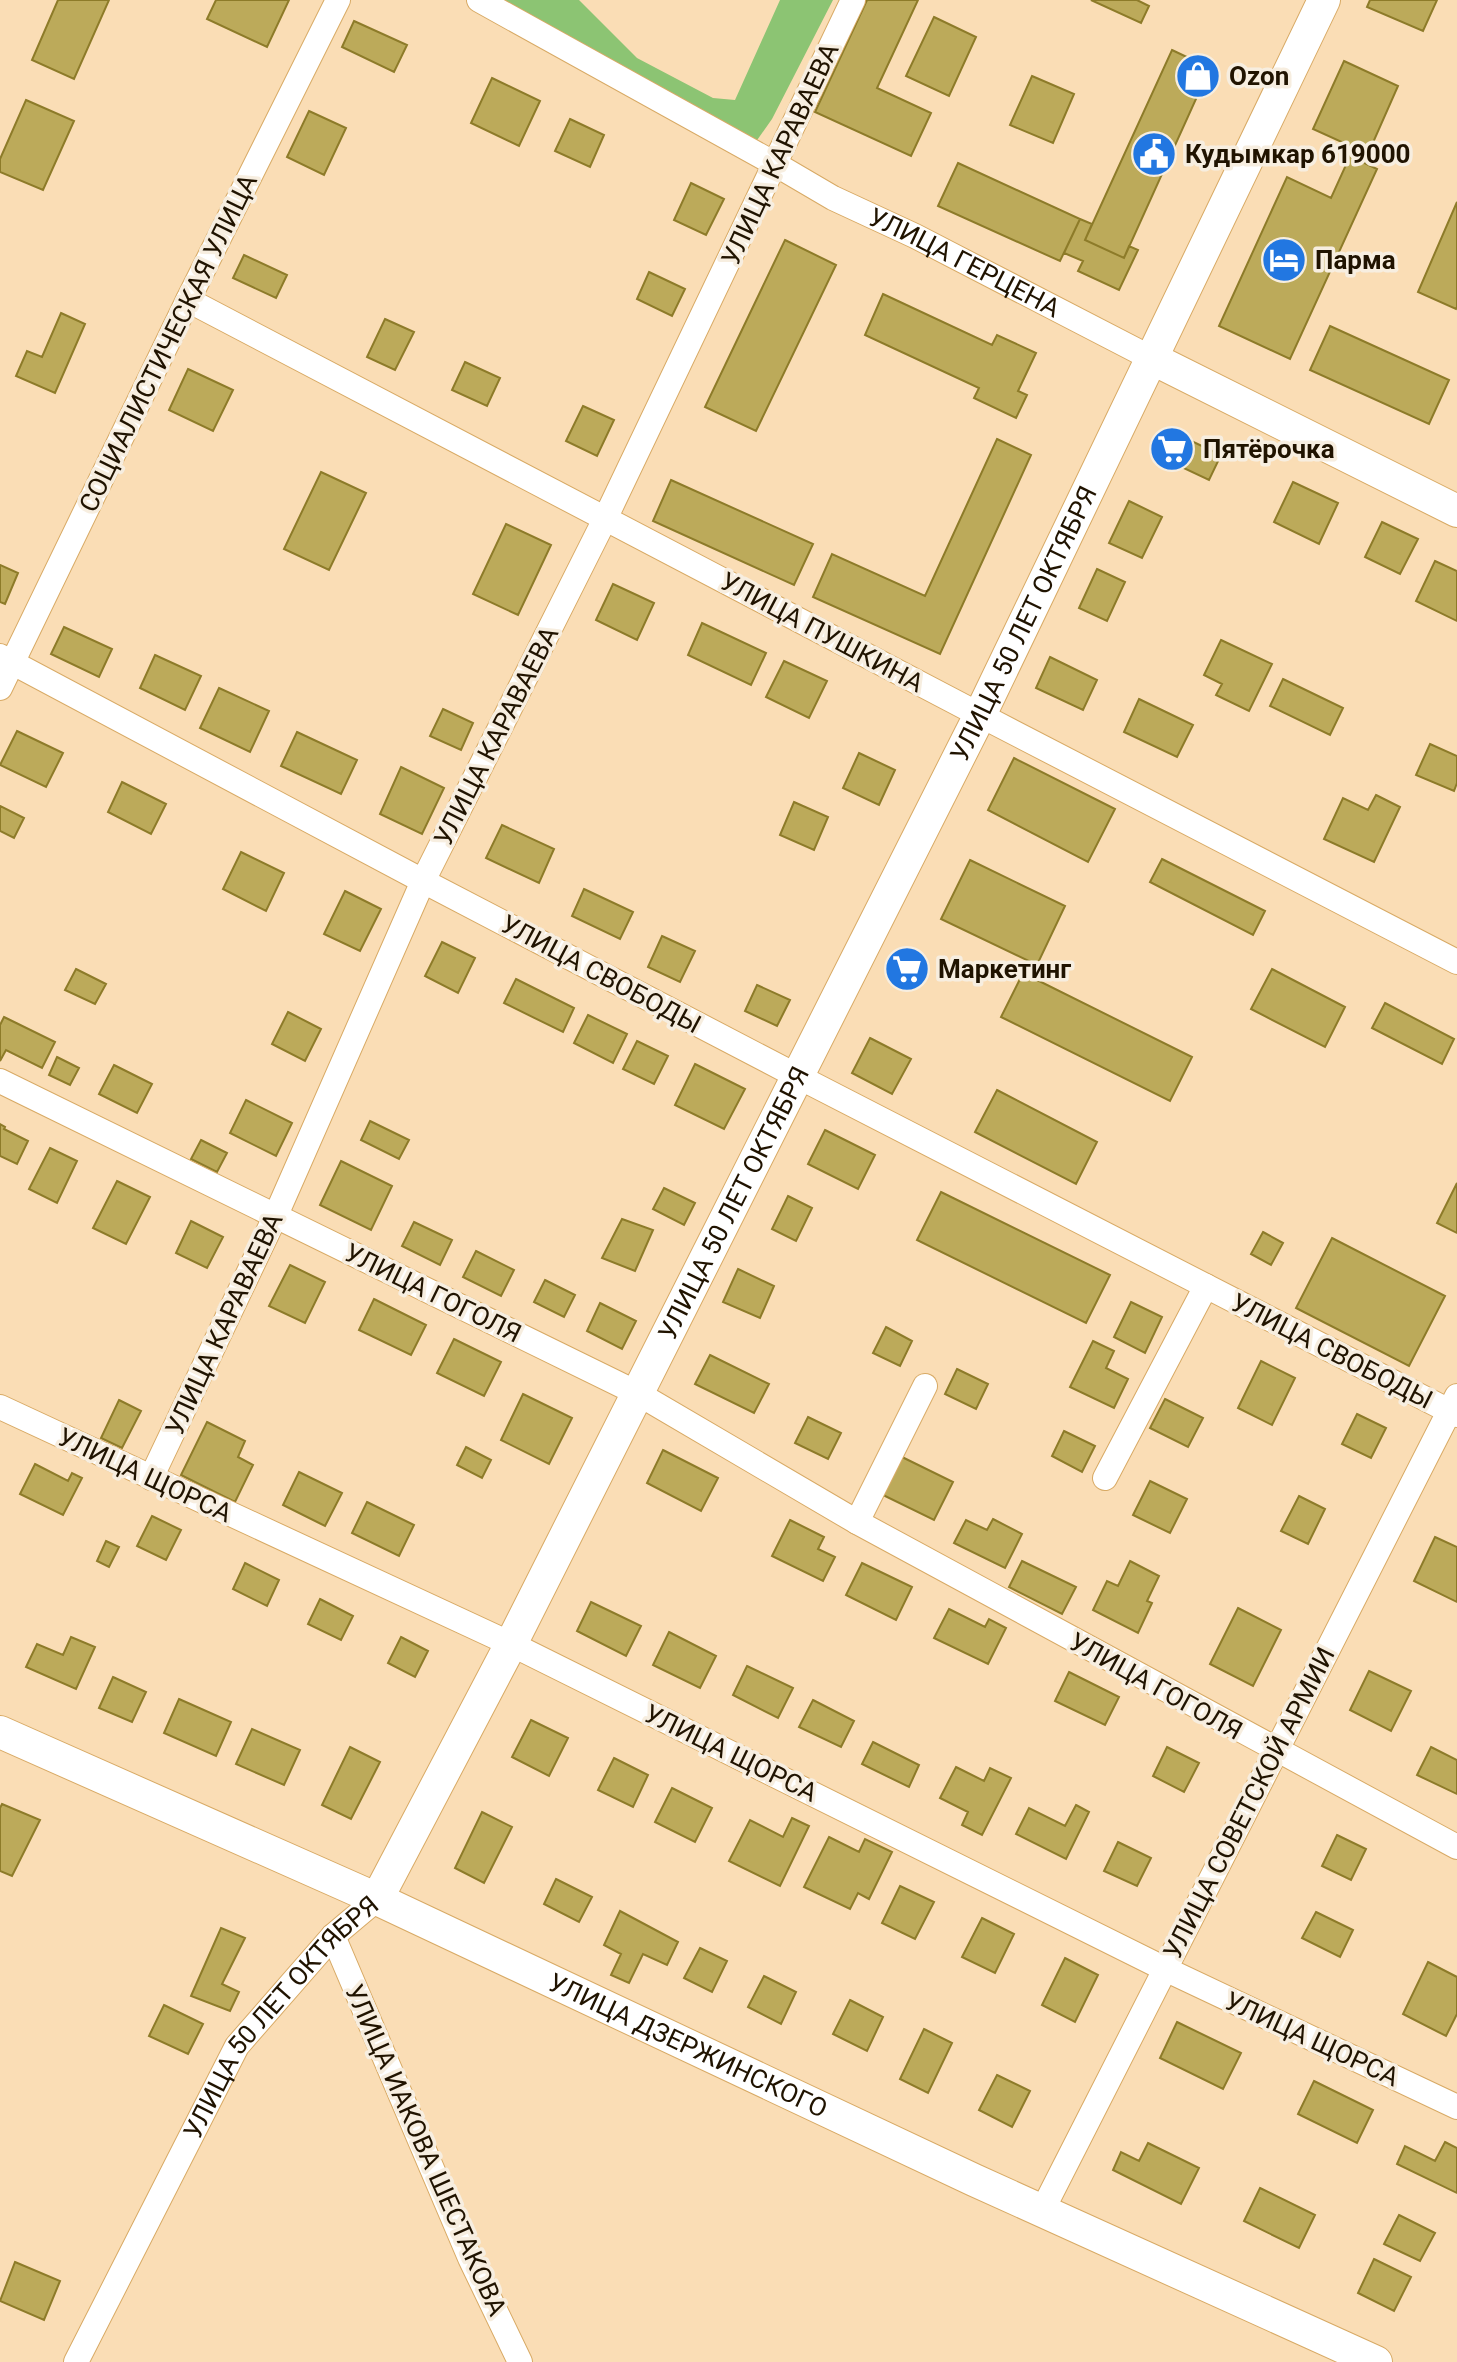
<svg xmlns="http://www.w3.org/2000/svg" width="1457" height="2362" font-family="Roboto,sans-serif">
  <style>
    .green { fill: #8cc473 }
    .building { fill: #bcaa5a; stroke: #8d7b29; stroke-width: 2 }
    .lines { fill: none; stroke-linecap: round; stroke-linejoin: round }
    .minor-casing { stroke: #d8aa65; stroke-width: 26 }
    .tertiary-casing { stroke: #d8aa65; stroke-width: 34 }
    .minor { stroke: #fff; stroke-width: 24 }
    .tertiary { stroke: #fff; stroke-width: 32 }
    .labels { text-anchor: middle; stroke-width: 7; stroke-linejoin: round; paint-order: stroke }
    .poi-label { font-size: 26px; font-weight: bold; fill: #201300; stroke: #f7eee0; text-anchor: start }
    .street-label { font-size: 26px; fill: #201300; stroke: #f7eee0 }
  </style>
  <rect width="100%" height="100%" fill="#faddb5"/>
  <!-- green -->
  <path class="green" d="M487 0H579L637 58 713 98 735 100 780 0H833L772 119 753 146Z"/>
  <!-- building -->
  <path class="building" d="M58 0H109L74 79 32 60Z
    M216 0H289L267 47 207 19Z
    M867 0H918L877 88 931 113 911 156 815 112Z
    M1091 0H1137L1149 6 1141 23Z
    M1370 0H1437L1423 31 1367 7Z
    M934 17 976 37 949 96 906 76Z
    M354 21 407 45 394 72 342 47Z
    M1172 50 1210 68 1124 258 1085 240Z
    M1344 61 1398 86 1368 154 1313 129Z
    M1032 76 1074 94 1053 143 1010 125Z
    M492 78 540 101 519 146 471 123Z
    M26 100 74 121 43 190 0 172V159Z
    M309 111 346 128 324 175 287 157Z
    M570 119 604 135 590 167 555 151Z
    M1350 156 1377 169 1290 359 1219 326 1287 177 1331 198Z
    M958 163 1080 219 1060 261 938 206Z
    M691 183 724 199 706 235 674 220Z
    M1457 202V307L1456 309 1418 292Z
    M1080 219 1092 224 1085 240 1124 258 1129 246 1138 250 1119 290 1078 271 1083 261 1064 253Z
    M785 240 836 265 756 431 705 407Z
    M244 255 287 275 276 298 233 278Z
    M649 272 685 289 672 316 637 299Z
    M883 294 992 345 997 335 1036 353 1018 391 1027 395 1016 418 974 398 979 388 865 335Z
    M61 313 85 324 55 393 16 376 27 351 42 357Z
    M385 319 414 332 395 370 367 357Z
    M1330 326 1449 380 1429 424 1310 370Z
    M465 362 500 378 487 406 452 390Z
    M188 369 233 390 213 431 169 410Z
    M583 406 614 420 597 456 566 441Z
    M1166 429 1221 455 1209 480 1154 454Z
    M997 439 1031 455 940 654 813 597 832 554 925 596Z
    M321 472 366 493 329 570 284 549Z
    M671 480 813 544 794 585 653 521Z
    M1293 482 1338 503 1319 544 1274 522Z
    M1129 501 1162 517 1142 558 1109 543Z
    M1382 522 1418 539 1400 574 1365 557Z
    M506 524 551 545 518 615 473 594Z
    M1435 561 1457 571V621L1416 601Z
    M0 565 18 573 5 604 0 602Z
    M1097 569 1125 582 1107 621 1079 608Z
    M613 584 654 603 637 640 596 620Z
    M702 623 766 653 751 685 688 655Z
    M64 627 112 649 99 677 51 654Z
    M1221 640 1272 664 1249 711 1216 695 1222 684 1204 675Z
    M155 655 201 676 185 710 140 688Z
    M1050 657 1097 680 1083 710 1036 688Z
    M784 661 827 681 809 718 766 697Z
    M1283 679 1343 708 1330 735 1270 706Z
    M219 688 269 711 250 752 200 728Z
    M1139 699 1193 725 1177 757 1124 732Z
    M443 709 473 723 461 750 430 736Z
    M17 731 63 753 46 787 0 765Z
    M297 732 357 760 341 794 281 766Z
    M1430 744 1457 756V783L1454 791 1416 775Z
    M859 753 895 770 879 805 843 788Z
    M1014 758 1115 809 1088 862 988 810Z
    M401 767 444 788 422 834 380 814Z
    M122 782 166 804 151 834 108 812Z
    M1376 795 1400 807 1374 862 1324 839 1343 798 1368 810Z
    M794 802 828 817 814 850 780 835Z
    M0 806 24 818 14 838 0 831Z
    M502 825 554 849 539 883 486 858Z
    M241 852 284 873 266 911 223 889Z
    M1162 859 1265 911 1253 935 1150 882Z
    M970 860 1065 906 1037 965 941 919Z
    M584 889 633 912 620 939 572 916Z
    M345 891 381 909 360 951 324 934Z
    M662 936 695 951 680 982 648 967Z
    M442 942 475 958 458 993 425 976Z
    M76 969 106 984 95 1004 65 990Z
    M1272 969 1345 1007 1325 1047 1251 1009Z
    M1023 973 1192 1057 1170 1101 1001 1017Z
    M516 979 574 1008 563 1032 504 1003Z
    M757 985 790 1000 777 1026 745 1011Z
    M1385 1003 1454 1039 1442 1064 1372 1028Z
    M288 1012 321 1029 305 1061 272 1044Z
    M588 1015 627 1034 613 1063 574 1043Z
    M4 1017 55 1042 42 1068 6 1050 0 1061V1025Z
    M870 1038 911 1059 892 1094 852 1073Z
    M637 1041 668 1056 654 1084 623 1069Z
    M57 1057 79 1068 70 1085 49 1075Z
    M695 1064 745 1089 724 1129 675 1105Z
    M114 1065 152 1084 137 1113 99 1094Z
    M997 1090 1097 1142 1076 1184 975 1132Z
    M246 1100 292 1123 276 1156 230 1133Z
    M370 1121 409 1140 399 1159 361 1140Z
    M0 1124 5 1127 4 1129 28 1141 17 1164 0 1156Z
    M825 1130 875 1155 858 1189 808 1164Z
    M201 1140 227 1153 217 1172 191 1159Z
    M50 1148 77 1161 57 1203 29 1189Z
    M341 1161 392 1186 371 1230 320 1205Z
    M117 1181 150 1197 126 1244 93 1228Z
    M1457 1183V1233L1437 1223Z
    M664 1188 695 1203 684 1225 653 1209Z
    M941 1192 1110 1275 1086 1323 917 1240Z
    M788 1196 812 1208 796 1241 772 1229Z
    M622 1219 653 1230 635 1271 602 1258Z
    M191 1221 223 1237 207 1268 176 1253Z
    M414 1222 452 1240 440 1265 402 1246Z
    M1263 1232 1283 1243 1271 1265 1251 1254Z
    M1332 1238 1445 1296 1409 1366 1296 1308Z
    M476 1251 514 1270 501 1296 463 1277Z
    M290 1265 325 1282 305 1323 269 1306Z
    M738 1269 774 1286 760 1318 723 1302Z
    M545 1280 575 1295 564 1317 534 1302Z
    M374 1299 426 1325 411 1355 359 1330Z
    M1131 1302 1162 1317 1145 1353 1114 1337Z
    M600 1303 636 1321 622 1349 587 1331Z
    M886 1327 912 1341 900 1366 873 1353Z
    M454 1339 501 1362 484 1396 437 1373Z
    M1093 1341 1114 1351 1106 1368 1128 1379 1114 1408 1070 1387Z
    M710 1355 769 1384 754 1413 695 1384Z
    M1261 1361 1295 1378 1272 1425 1238 1408Z
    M957 1369 988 1384 976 1409 945 1394Z
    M523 1394 572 1418 549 1464 501 1440Z
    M1165 1399 1203 1418 1188 1447 1150 1428Z
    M119 1400 141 1411 122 1448 101 1438Z
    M1357 1414 1386 1428 1371 1458 1342 1444Z
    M808 1417 841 1433 828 1459 795 1443Z
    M207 1422 245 1441 238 1457 253 1465 235 1502 181 1475Z
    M1064 1431 1095 1446 1082 1472 1052 1456Z
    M466 1447 491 1460 482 1478 457 1465Z
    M663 1450 718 1478 701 1511 647 1483Z
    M902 1457 953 1482 934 1520 883 1495Z
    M35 1464 68 1481 72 1473 82 1478 63 1515 20 1494Z
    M299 1472 342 1493 325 1526 283 1505Z
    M1150 1481 1187 1499 1170 1533 1133 1515Z
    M1299 1496 1325 1509 1308 1544 1281 1531Z
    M367 1502 414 1525 399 1556 352 1533Z
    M152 1516 181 1530 166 1560 137 1546Z
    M993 1519 1022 1534 1005 1568 954 1543 966 1520 987 1530Z
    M790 1520 824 1537 818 1549 835 1557 823 1581 772 1556Z
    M1435 1537 1457 1547V1602L1414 1581Z
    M106 1541 119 1547 109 1567 97 1561Z
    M1022 1561 1076 1587 1062 1614 1009 1587Z
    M1130 1561 1159 1576 1147 1601 1152 1603 1138 1633 1093 1610 1107 1581 1118 1586Z
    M245 1563 279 1580 267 1606 233 1589Z
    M862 1563 912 1587 896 1620 846 1595Z
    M320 1599 353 1616 341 1640 308 1624Z
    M591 1602 641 1626 626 1656 577 1631Z
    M1238 1608 1281 1630 1253 1686 1210 1664Z
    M949 1609 985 1627 989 1619 1006 1628 988 1664 934 1638Z
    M669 1632 716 1656 700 1688 653 1665Z
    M71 1637 95 1647 76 1689 26 1667 37 1644 63 1655Z
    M401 1637 428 1651 415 1677 388 1663Z
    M747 1666 793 1688 778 1718 733 1695Z
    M1369 1671 1411 1691 1391 1731 1350 1710Z
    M1069 1672 1119 1697 1105 1725 1055 1701Z
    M113 1677 146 1692 132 1722 99 1708Z
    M179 1699 231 1722 216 1756 164 1733Z
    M813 1700 854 1721 841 1747 799 1727Z
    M531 1720 568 1738 549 1776 512 1757Z
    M252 1729 300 1750 284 1785 236 1764Z
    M873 1742 919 1765 909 1787 862 1764Z
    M350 1747 380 1762 351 1819 322 1805Z
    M1167 1747 1199 1763 1184 1792 1153 1776Z
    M1431 1747 1457 1760V1794L1417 1775Z
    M614 1758 648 1775 633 1807 598 1790Z
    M956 1767 984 1781 990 1768 1011 1778 982 1835 962 1825 968 1812 940 1798Z
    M672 1788 712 1808 695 1842 655 1822Z
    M2 1804 40 1820 12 1876 0 1871V1808Z
    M1076 1805 1089 1812 1066 1859 1016 1834 1029 1808 1065 1826Z
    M482 1812 512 1827 484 1883 455 1868Z
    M792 1818 809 1826 780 1886 729 1861 750 1820 783 1837Z
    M1337 1835 1366 1849 1351 1880 1322 1866Z
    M829 1837 859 1852 865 1839 892 1852 869 1899 858 1893 850 1909 804 1887Z
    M1118 1842 1151 1858 1137 1886 1104 1871Z
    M556 1879 592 1897 579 1922 544 1904Z
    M900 1886 934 1902 915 1939 882 1923Z
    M620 1911 678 1942 667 1965 643 1954 629 1983 611 1975 621 1954 604 1945Z
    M1316 1912 1353 1930 1340 1957 1302 1938Z
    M982 1918 1014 1934 995 1973 962 1957Z
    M221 1928 245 1938 222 1984 239 1992 230 2011 191 1996Z
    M700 1948 727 1961 712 1992 684 1978Z
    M1065 1958 1098 1975 1075 2022 1042 2005Z
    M1428 1962 1457 1977V2014L1446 2036 1403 2014Z
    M764 1976 796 1992 781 2024 748 2007Z
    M850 2000 883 2017 867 2051 833 2034Z
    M164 2005 203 2024 188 2054 149 2036Z
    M1177 2022 1241 2053 1223 2089 1160 2058Z
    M924 2029 952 2043 928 2093 900 2079Z
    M997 2075 1030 2091 1012 2127 979 2110Z
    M1314 2081 1373 2110 1357 2143 1298 2114Z
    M1445 2142 1457 2148V2193L1397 2164 1405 2146 1435 2161Z
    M1148 2143 1199 2168 1181 2204 1113 2170 1121 2152 1139 2161Z
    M1260 2188 1315 2215 1299 2248 1244 2221Z
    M1399 2215 1435 2233 1420 2261 1384 2244Z
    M1374 2259 1411 2277 1394 2311 1358 2293Z
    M15 2262 60 2281 44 2320 0 2301Z"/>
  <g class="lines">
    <!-- minor casing -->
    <g class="minor-casing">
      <g id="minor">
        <path id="s1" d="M479 0 775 164 833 198 915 236 1151 358"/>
        <path d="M188 300 980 715 1457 962"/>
        <path d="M0 656 423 881 797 1076 1457 1415"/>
        <path d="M0 688 188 300 338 0"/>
        <path d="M0 1081 637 1393 857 1522 1457 1847"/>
        <path d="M0 1407 511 1644 1165 1969 1457 2107"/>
        <path d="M151 1478 276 1215 423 881 605 519 853 0"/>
        <path d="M1105 1478 1206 1286"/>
        <path d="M857 1522 925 1386"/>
        <path d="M333 1936 470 2258 520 2362"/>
        <path d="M1042 2211 1457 1396"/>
        <path id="s2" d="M76 2362 237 2046 333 1936 377 1899"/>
      </g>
    </g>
    <!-- tertiary casing -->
    <g class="tertiary-casing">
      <g id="tertiary">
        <path d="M1151 358 1457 511"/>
        <path id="s3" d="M0 1732 377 1899 974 2180 1376 2362"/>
        <path id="s4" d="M377 1899 511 1644 980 715 1324 0"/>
      </g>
    </g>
    <!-- minor -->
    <use href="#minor" class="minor"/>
    <!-- tertiary -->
    <use href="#tertiary" class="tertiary"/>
  </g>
  <!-- icons -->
  <defs>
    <g id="shop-disc" transform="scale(2.3)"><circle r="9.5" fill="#2277e1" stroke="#f7eee0"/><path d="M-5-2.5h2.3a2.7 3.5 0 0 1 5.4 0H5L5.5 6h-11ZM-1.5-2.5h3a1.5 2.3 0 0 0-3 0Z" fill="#fff"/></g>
    <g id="civic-disc" transform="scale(2.3)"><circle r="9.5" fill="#2277e1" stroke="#f7eee0"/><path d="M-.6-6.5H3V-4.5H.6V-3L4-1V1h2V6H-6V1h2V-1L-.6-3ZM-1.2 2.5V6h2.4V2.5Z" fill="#fff"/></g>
    <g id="hotel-disc" transform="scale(2.3)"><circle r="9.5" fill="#2277e1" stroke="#f7eee0"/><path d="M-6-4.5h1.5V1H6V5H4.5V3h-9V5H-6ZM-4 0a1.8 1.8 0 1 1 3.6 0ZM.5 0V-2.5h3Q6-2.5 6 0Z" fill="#fff"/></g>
    <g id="supermarket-disc" transform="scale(2.3)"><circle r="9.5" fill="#2277e1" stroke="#f7eee0"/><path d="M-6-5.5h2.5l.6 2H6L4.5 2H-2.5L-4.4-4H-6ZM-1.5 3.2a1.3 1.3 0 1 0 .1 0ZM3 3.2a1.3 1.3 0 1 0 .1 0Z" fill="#fff"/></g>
  </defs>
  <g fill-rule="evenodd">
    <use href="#shop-disc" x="1198" y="76"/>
    <use href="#civic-disc" x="1154" y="154"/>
    <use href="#hotel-disc" x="1284" y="260"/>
    <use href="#supermarket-disc" x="1172" y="449"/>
    <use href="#supermarket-disc" x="907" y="969"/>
  </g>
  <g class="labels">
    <!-- poi labels -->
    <g class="poi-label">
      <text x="1229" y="85">Ozon</text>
      <text x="1185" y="163">Кудымкар 619000</text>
      <text x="1315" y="269">Парма</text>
      <text x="1203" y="458">Пятёрочка</text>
      <text x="938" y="978">Маркетинг</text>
    </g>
    <!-- street labels -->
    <g class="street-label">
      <text transform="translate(780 154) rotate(-65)" y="9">УЛИЦА КАРАВАЕВА</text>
      <text dy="9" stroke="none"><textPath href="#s1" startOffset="552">УЛИЦА ГЕРЦЕНА</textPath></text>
      <text transform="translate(168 343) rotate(-64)" y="9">СОЦИАЛИСТИЧЕСКАЯ УЛИЦА</text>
      <text dy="9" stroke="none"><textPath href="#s4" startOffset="1430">УЛИЦА 50 ЛЕТ ОКТЯБРЯ</textPath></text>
      <text transform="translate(822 632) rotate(28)" y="9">УЛИЦА ПУШКИНА</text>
      <text transform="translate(496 736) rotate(-63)" y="9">УЛИЦА КАРАВАЕВА</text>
      <text transform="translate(601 974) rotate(28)" y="9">УЛИЦА СВОБОДЫ</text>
      <text dy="9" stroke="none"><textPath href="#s4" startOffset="782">УЛИЦА 50 ЛЕТ ОКТЯБРЯ</textPath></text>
      <text transform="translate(433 1293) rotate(26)" y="9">УЛИЦА ГОГОЛЯ</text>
      <text transform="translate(224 1324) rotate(-65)" y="9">УЛИЦА КАРАВАЕВА</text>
      <text transform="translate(1332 1351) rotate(27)" y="9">УЛИЦА СВОБОДЫ</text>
      <text transform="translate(145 1475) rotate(25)" y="9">УЛИЦА ЩОРСА</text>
      <text transform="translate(1156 1686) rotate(29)" y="9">УЛИЦА ГОГОЛЯ</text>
      <text transform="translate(731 1753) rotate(26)" y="9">УЛИЦА ЩОРСА</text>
      <text transform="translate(1249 1803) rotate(-63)" y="9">УЛИЦА СОВЕТСКОЙ АРМИИ</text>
      <text dy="9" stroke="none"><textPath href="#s2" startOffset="404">УЛИЦА 50 ЛЕТ ОКТЯБРЯ</textPath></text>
      <text transform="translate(1312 2039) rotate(25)" y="9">УЛИЦА ЩОРСА</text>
      <text dy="9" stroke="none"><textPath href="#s3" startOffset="756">УЛИЦА ДЗЕРЖИНСКОГО</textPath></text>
      <text transform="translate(426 2150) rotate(66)" y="9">УЛИЦА ИАКОВА ШЕСТАКОВА</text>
    </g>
  </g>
</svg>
